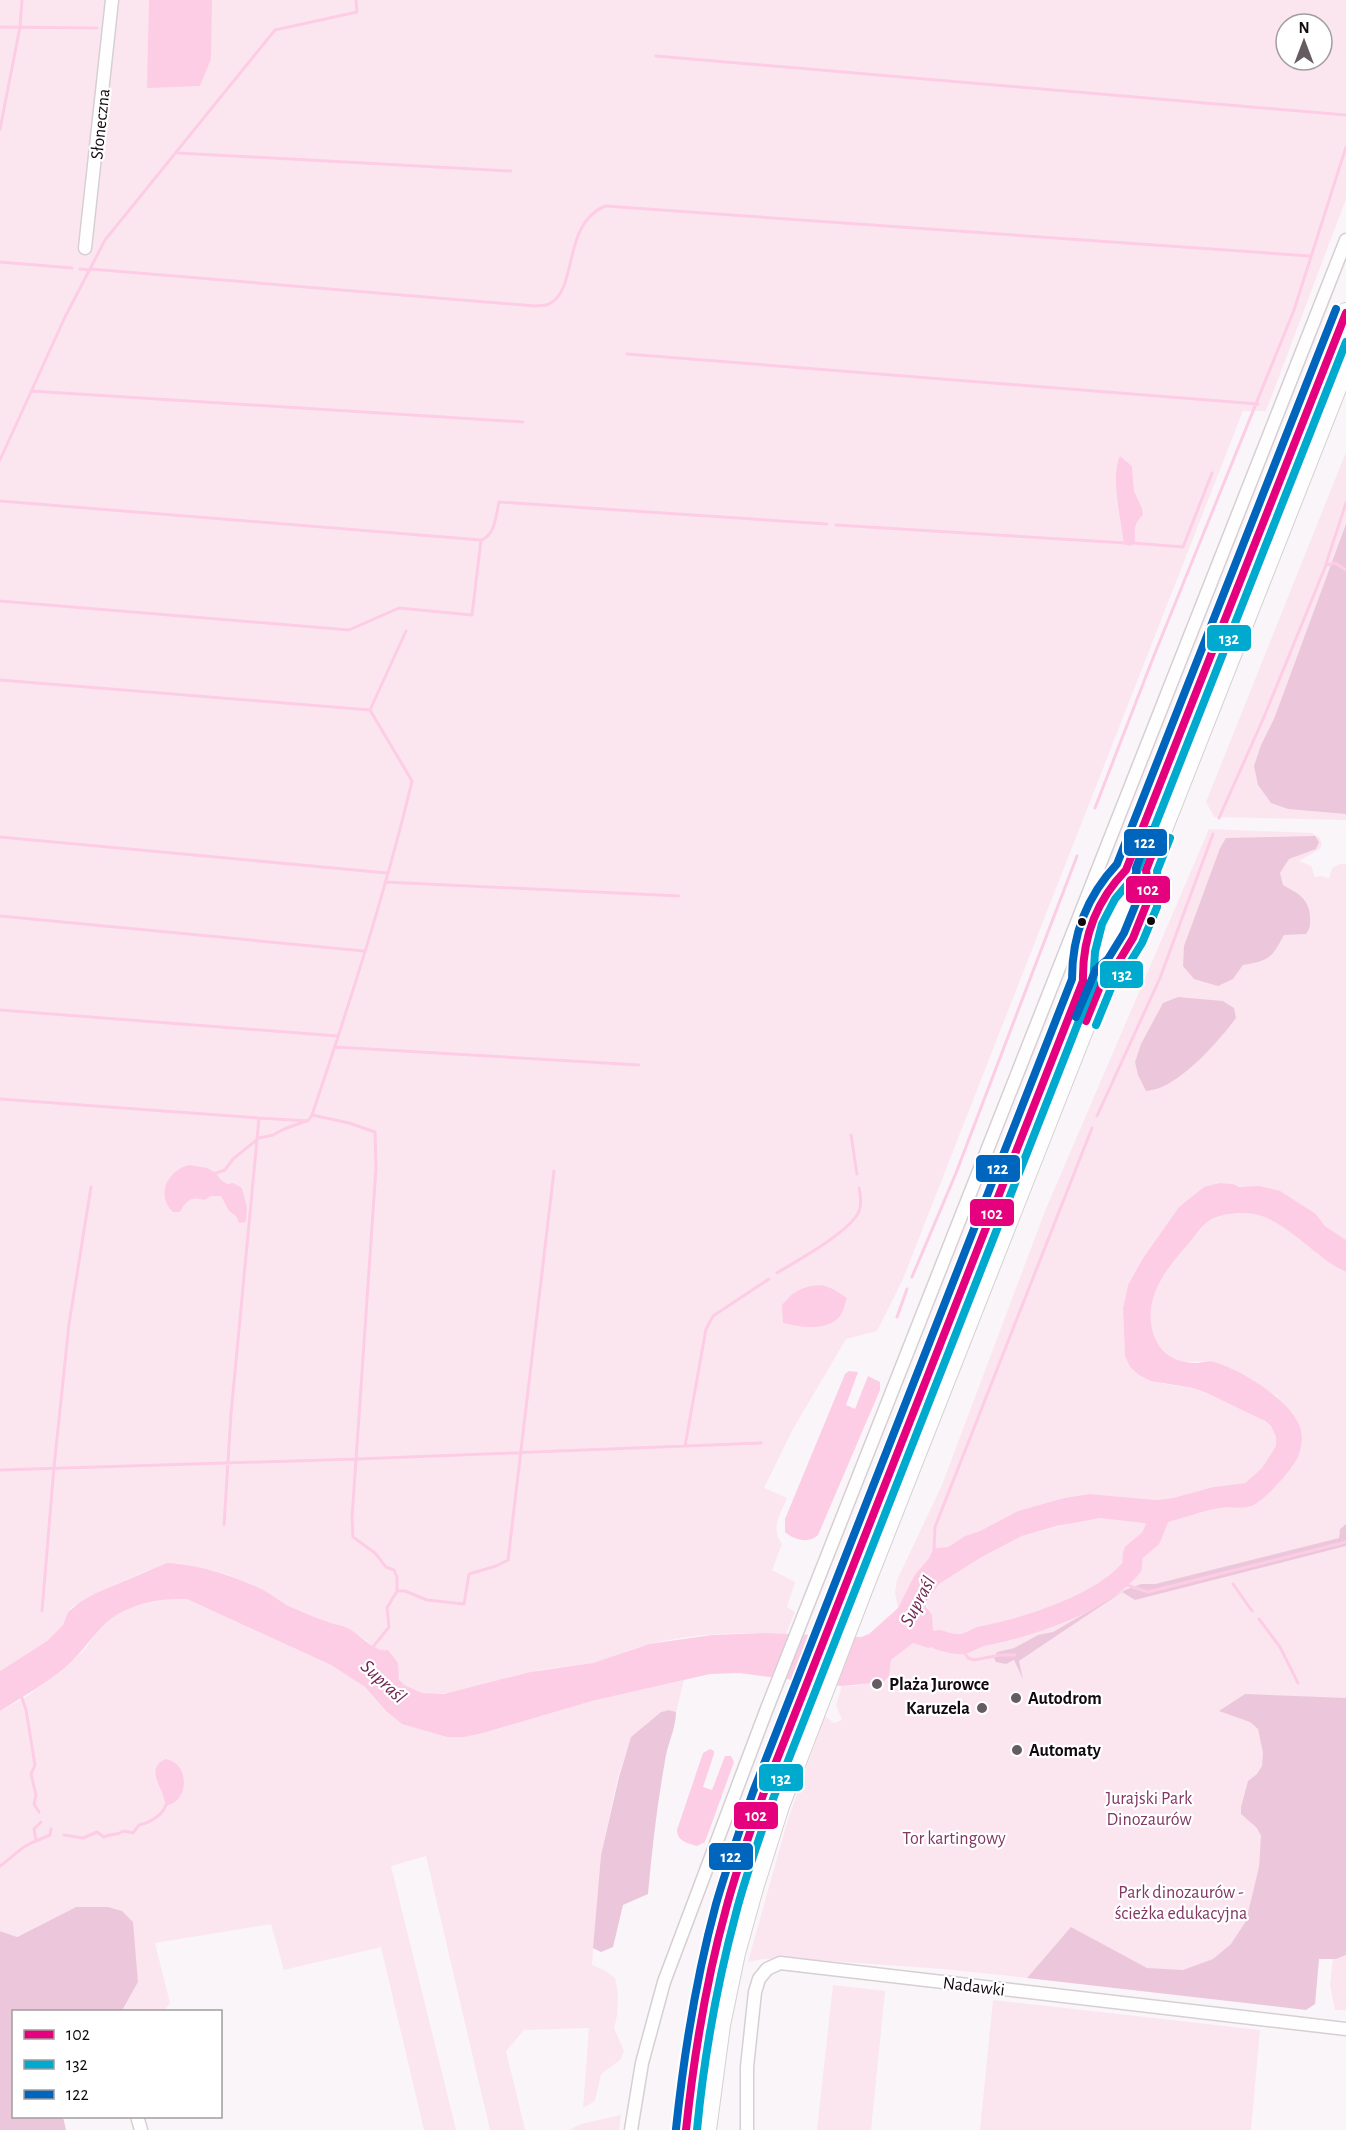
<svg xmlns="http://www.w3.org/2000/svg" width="1346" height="2130" font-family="'Alegreya Sans',sans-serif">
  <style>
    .green { fill: #fbe6f0; fill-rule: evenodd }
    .forest { fill: #ecc7db }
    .water { fill: #fdcde6 }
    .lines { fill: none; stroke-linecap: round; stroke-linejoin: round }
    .stream { stroke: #fdcde6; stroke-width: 3 }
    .river { stroke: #fdcde6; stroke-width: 20 }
    .minor-casing { stroke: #d6cfd3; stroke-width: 15 }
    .trunk-casing { stroke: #d6cfd3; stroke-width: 22 }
    .minor { stroke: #fefefe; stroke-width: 12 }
    .trunk { stroke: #fefefe; stroke-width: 20 }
    .bus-1-casing { stroke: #fff; stroke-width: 12 }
    .bus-2-casing { stroke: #fff; stroke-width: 12 }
    .bus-3-casing { stroke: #fff; stroke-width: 12 }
    .bus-1 { stroke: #e5007d; stroke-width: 8 }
    .bus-2 { stroke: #00a9ce; stroke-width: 8 }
    .bus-3 { stroke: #0065bd; stroke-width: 8 }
    .bus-dot { fill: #130a0f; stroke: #fff; stroke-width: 2 }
    .poi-dot { fill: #645c61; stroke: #fff; stroke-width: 2 }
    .labels { text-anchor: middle; stroke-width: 4.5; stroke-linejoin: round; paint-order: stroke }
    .street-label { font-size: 18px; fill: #130a0f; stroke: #fff }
    .poi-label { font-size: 18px; font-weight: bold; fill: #130a0f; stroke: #fff; text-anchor: start }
    .park-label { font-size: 18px; fill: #823763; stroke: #fff }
    .water-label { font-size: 20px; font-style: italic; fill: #722855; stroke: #fff }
    .line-badge { stroke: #fff; stroke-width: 2 }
    .badge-label { font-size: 16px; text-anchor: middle; font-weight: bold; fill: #fff }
  </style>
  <rect width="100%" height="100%" fill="#faf5f8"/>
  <!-- green -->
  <path class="green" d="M0 0H1346V199L1266 411H1243L903 1279 877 1331 846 1339 793 1429 764 1488 787 1498C780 1515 770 1528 782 1544L772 1570 795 1582 787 1607 795 1612 786 1634C741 1632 694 1633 650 1644 631 1648 613 1658 593 1663 573 1667 551 1667 530 1672 498 1679 456 1698 423 1693 403 1690 397 1681 398 1663L376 1650 367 1641 345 1627 332 1624 292 1608 260 1589 227 1574 178 1563 146 1571 96 1593 72 1607 68 1612 63 1625 47 1641 0 1671ZM1286 24H1322V60H1286ZM1120 456 1132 466 1134 491 1142 508 1143 515C1133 524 1135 531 1135 543L1124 544C1121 522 1110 475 1120 456Z
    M1346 452V820L1214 817 1206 802Z
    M1209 829 1312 833 1320 838 1322 844 1320 849 1299 861 1311 866 1315 877 1322 876 1329 879 1332 868 1340 864H1346V1240L1325 1226 1316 1214 1306 1208 1233 1184 1220 1183 1179 1207 1143 1258 1128 1285 1123 1308 1125 1356 1130 1367 1164 1384 1193 1388 1207 1393 1256 1415 1271 1426 1276 1437V1446L1262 1468 1245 1483 1213 1487 1173 1498 1157 1500 1088 1494 1064 1498 1018 1511 980 1531 965 1536 948 1547H938L914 1576 898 1608 895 1593 897 1580 942 1485 1045 1211Z
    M1227 1213C1236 1213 1246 1212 1255 1214 1286 1220 1315 1258 1346 1272V1524L1340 1529 1339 1538 1155 1584H1141L1123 1592 1135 1599 1346 1546V1711L1333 1784 1315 2004 1144 1990 943 1969 801 1959H763L748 1962 788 1819 825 1716 834 1723 842 1720 836 1705 842 1686H852L886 1681 891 1660C899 1656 904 1646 912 1643 921 1641 929 1638 937 1634L933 1630 926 1602 939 1584 980 1558 1022 1536 1083 1520 1100 1518 1151 1524 1163 1523 1217 1508H1249L1259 1502 1293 1466 1299 1455 1302 1432 1296 1419 1276 1395 1208 1361 1183 1362 1171 1358 1162 1351 1156 1339 1150 1321V1306L1155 1290 1173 1261 1208 1221ZM1111 1599 1019 1661 1022 1676 1014 1659 997 1652 1014 1648 1038 1635 1053 1633Z
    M168 1599H187L331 1665 365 1687 386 1711 483 1733 592 1701 684 1680 676 1712 669 1710 661 1712 631 1738 618 1777 601 1855 592 1965 604 1970 615 1978 618 1994 617 2016 614 2028 624 2051 620 2060 601 2074 595 2101 583 2108 589 2028 524 2030 506 2051 525 2130H490L426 1856 391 1866 456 2130H424L381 1947 284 1970 271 1924 155 1943 170 2003 164 2011 122 2012 138 1982 76 1907 16 1937 0 1931V1711L26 1697 67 1666 85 1649 99 1629 115 1616 133 1606Z
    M1346 1955V2010H1335L1330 1985 1333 1959Z
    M833 1985 885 1991 871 2130H817Z
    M993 2000 1260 2030 1251 2130H980Z
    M621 2115 619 2130H569L581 2124Z"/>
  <!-- forest -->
  <path class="forest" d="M1346 524V814L1288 809 1271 803 1258 785 1254 766 1261 745 1274 719Z
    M1315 836 1319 842 1316 849 1289 859 1280 873 1283 885C1297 893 1309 898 1310 916 1310 924 1311 927 1306 934L1284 935C1271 959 1270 960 1243 965L1233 979 1218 986 1194 979 1183 966 1184 946 1220 848 1226 838Z
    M1178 997 1223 1001 1234 1008 1236 1018C1220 1040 1188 1075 1164 1086 1159 1089 1152 1090 1146 1091L1138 1075 1135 1062 1141 1044 1163 1003Z
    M1346 1524V1546L1135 1600 1122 1592 1019 1661 1023 1679 1014 1660 1006 1664 996 1662 994 1658 997 1652 1014 1648 1038 1635 1053 1632 1125 1590 1141 1584H1155L1339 1538 1340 1529Z
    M1245 1694 1346 1698V1955L1336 1959H1319L1315 2004 1306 2010 1027 1978 1071 1927 1147 1968 1183 1970 1213 1959 1231 1944 1246 1921 1259 1867 1261 1836 1257 1828 1241 1814V1807L1248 1781 1257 1774 1262 1766 1263 1753 1258 1729 1250 1722 1219 1711Z
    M669 1710 676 1712C676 1729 667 1744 665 1761 657 1805 652 1849 648 1894L623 1905 613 1947 601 1952 593 1948 601 1855 619 1777 631 1737 661 1712Z
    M76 1907H108L122 1911 133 1922 138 1982 122 2011 14 2012V2116L63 2117 66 2130H0V1931L17 1937Z"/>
  <!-- water -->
  <path class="water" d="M149 0H212L211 59 200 86 147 88Z
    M1120 456 1132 466 1134 491 1142 508 1143 515C1133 524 1135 531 1135 543L1130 546 1124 544C1121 521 1110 476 1120 456Z
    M189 1165 207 1168 216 1173 221 1180 227 1184 233 1183 242 1188 247 1208 246 1222 239 1223 236 1216 229 1211 221 1196H211L204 1200C192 1196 186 1200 180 1212H173C155 1195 168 1170 189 1165Z
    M1220 1183 1233 1184 1240 1187 1259 1186 1280 1191 1316 1214 1325 1226 1346 1240V1272C1315 1258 1286 1220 1254 1214 1239 1212 1224 1213 1210 1220 1202 1225 1195 1236 1189 1243 1162 1273 1136 1308 1160 1347 1168 1359 1183 1363 1196 1363 1202 1363 1208 1360 1214 1362 1242 1370 1293 1401 1301 1430 1303 1437 1301 1450 1298 1457 1292 1470 1264 1501 1252 1506 1243 1510 1230 1506 1220 1508 1201 1511 1182 1519 1163 1523L1157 1527 1151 1524 1100 1518 1057 1526 1022 1536 980 1558 939 1584 926 1602V1607L932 1615 933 1630 949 1639 961 1641 963 1646 962 1649 940 1645 928 1648 913 1643 891 1660 889 1676 884 1682 842 1686 739 1673 710 1674 592 1701 483 1733 464 1737H447L402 1724 386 1711 365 1687 331 1665 187 1599C155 1598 121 1605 99 1630 88 1642 80 1654 68 1665 47 1683 24 1696 0 1711V1671L47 1641 63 1625 68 1612 80 1602 96 1593 167 1563C197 1564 234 1576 261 1589 272 1594 281 1603 293 1608 305 1613 319 1619 331 1623 336 1625 341 1625 345 1627 359 1632 373 1653 388 1650L398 1663 399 1679 404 1685 422 1693 444 1694 530 1672 593 1663 649 1644 712 1635 767 1633 861 1637 869 1634 898 1608 914 1576 929 1558 934 1548 948 1547 965 1536 980 1531 1018 1511 1064 1498 1089 1494 1157 1500 1173 1498 1213 1487 1245 1483 1262 1468 1276 1446V1437L1271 1426 1265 1421 1207 1393 1193 1388 1151 1381 1139 1375 1130 1367 1125 1356 1123 1308 1128 1285 1143 1258 1179 1207 1204 1187Z
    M822 1285 833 1289 847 1298C845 1304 843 1312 840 1316 827 1332 800 1327 783 1323L782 1305C794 1291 802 1286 822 1285Z
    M849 1371 858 1372 846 1405 855 1409 868 1376 880 1382V1390L818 1535C809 1544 794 1540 785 1532V1519L845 1374Z
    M710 1749 714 1751V1754L703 1787 712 1790 725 1756H731L734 1762 705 1842 697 1846C687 1843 677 1841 677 1830L703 1753Z
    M165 1759C192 1763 188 1804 166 1805 164 1800 163 1794 161 1790 156 1778 150 1767 165 1759Z"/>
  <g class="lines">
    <!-- stream -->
    <path class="stream" d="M0 27 97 28
      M656 56 1346 115
      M0 129 20 27 22 0
      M178 153 511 171
      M0 262 72 268
      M80 269 90 270
      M90 269 535 306C539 305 546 306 549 304 579 289 561 225 605 206L1310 256
      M627 354 1258 404
      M31 391 523 422
      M0 460 65 317 105 240 275 30 357 12 356 0
      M0 501 481 540C495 536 496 515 499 502L827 524
      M836 525 1126 543
      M1133 543 1183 547 1212 473
      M1326 564 1346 503
      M0 601 349 630 399 608 472 615 481 540
      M0 680 370 710 406 631
      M1095 808 1153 658 1294 310 1346 147
      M1219 818 1264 717 1326 565 1335 563 1346 570
      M0 837 387 873
      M385 882 679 896
      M0 916 364 951
      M0 1010 338 1036
      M335 1047 639 1065
      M0 1099 259 1118
      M312 1115 349 1123 375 1132 376 1168 352 1518 353 1537 375 1553 386 1567 394 1570 397 1577V1591
      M1097 1116 1160 978 1213 834
      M851 1135 857 1174
      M216 1173 225 1170 233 1159 259 1138 273 1135 284 1129 306 1121
      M777 1273C798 1260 844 1235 857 1215 862 1207 861 1198 859 1188
      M912 1277 956 1173 1077 856
      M897 1317 907 1289
      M685 1446 706 1329 713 1316 769 1279
      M0 1470 357 1459 761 1443
      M224 1525 231 1414 259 1118 308 1121 312 1115C349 1005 385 894 412 781L370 710
      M934 1550 935 1527 1092 1128
      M1118 1582 1148 1592 1346 1542
      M1233 1584 1252 1611
      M42 1611 54 1467 69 1324 91 1187
      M1259 1619 1280 1647 1298 1683
      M960 1646 968 1658 974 1660 1000 1655H1015
      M372 1648 389 1627 387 1608 397 1591H405L427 1600 464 1604 469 1574 496 1566 508 1560 554 1171
      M21 1695 26 1710 35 1765 31 1774 36 1795 34 1804 39 1812
      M64 1835 83 1838 97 1832 104 1837C111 1833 116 1836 124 1831L133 1833 139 1825C149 1823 163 1815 166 1805
      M36 1841 50 1835 51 1829
      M0 1866C12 1858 22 1845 36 1841L34 1829 41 1822"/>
    <!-- river -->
    <path class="river" d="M939 1640C946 1642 954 1645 961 1644 969 1644 975 1637 983 1636 1028 1627 1102 1604 1132 1567L1133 1553 1151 1538 1159 1518 1165 1511"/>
    <!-- minor casing -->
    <g class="minor-casing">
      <path id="minor" d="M85 248 112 0
        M137 2116 141 2130
        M631 2130 642 2063 664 1982 766 1711 1346 240
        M747 2130V2067L755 1992 759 1979 767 1969 780 1963 1346 2029"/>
    </g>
    <!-- trunk casing -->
    <g class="trunk-casing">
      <path id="trunk" d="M686 2130C694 2045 710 1959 735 1877 743 1849 754 1822 763 1795L1346 313
        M706 2130 720 2025 735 1953 753 1888 779 1806 864 1585 1346 363"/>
    </g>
    <!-- minor -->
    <use href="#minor" class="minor"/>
    <!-- trunk -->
    <use href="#trunk" class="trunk"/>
    <!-- bus-1 casing -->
    <g class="bus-1-casing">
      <path id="bus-1" d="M1086 1021 1105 974 1116 966 1133 938 1147 903 1148 885 1146 870 1160 834
        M686 2130C694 2055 706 1981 726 1909 736 1870 750 1833 763 1795L1083 981C1082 938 1096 901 1126 870L1346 313"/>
    </g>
    <!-- bus-2 casing -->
    <g class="bus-2-casing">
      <path id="bus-2" d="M1096 1025 1114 981 1124 972 1142 943 1157 907 1158 885 1157 871 1170 838
        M697 2130C704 2056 717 1984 736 1913 746 1874 760 1836 773 1799L1093 985 1095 952 1102 924 1115 899 1136 874 1346 342"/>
    </g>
    <!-- bus-3 casing -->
    <g class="bus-3-casing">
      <path id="bus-3" d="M1076 1017 1096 969 1108 959 1124 933 1137 901 1136 868 1150 830
        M676 2129C684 2053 696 1978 716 1904 727 1866 740 1829 753 1792L1072 979C1072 935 1087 896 1117 864L1336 309"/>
    </g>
    <!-- bus-1 -->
    <use href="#bus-1" class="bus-1"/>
    <!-- bus-2 -->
    <use href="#bus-2" class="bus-2"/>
    <!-- bus-3 -->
    <use href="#bus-3" class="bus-3"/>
  </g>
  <!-- markers -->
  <g class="bus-dot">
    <circle cx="1151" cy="921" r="5"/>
    <circle cx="1082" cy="922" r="5"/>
  </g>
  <g class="poi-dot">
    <circle cx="877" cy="1684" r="6"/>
    <circle cx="1016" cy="1698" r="6"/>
    <circle cx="982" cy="1708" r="6"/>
    <circle cx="1017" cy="1750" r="6"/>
  </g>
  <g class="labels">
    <!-- street labels -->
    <g class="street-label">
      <text transform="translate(100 124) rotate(-84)" y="6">Słoneczna</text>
      <text transform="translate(974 1986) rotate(7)" y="6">Nadawki</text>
    </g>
    <!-- poi labels -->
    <g class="poi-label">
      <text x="889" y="1690">Plaża Jurowce</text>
      <text x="1028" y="1704">Autodrom</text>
      <text x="970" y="1714" text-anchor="end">Karuzela</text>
      <text x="1029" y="1756">Automaty</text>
    </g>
    <!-- park labels -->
    <g class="park-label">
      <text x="1149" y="1804">Jurajski Park<tspan x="1149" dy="21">Dinozaurów</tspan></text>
      <text x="954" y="1844">Tor kartingowy</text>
      <text x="1181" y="1898">Park dinozaurów -<tspan x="1181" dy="21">ścieżka edukacyjna</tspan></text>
    </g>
    <!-- water labels -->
    <g class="water-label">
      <text transform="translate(917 1601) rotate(-62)" y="7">Supraśl</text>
      <text transform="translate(384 1681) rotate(43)" y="7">Supraśl</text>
    </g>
  </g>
  <g class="line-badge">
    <rect x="1206" y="624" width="46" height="28" rx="6" fill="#00a9ce"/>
    <rect x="1123" y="828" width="45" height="29" rx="6" fill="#0065bd"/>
    <rect x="1125" y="875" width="46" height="29" rx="6" fill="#e5007d"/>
    <rect x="1099" y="960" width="45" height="29" rx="6" fill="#00a9ce"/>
    <rect x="975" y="1154" width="46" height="29" rx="6" fill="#0065bd"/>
    <rect x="969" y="1198" width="46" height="29" rx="6" fill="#e5007d"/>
    <rect x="758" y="1763" width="46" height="29" rx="6" fill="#00a9ce"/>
    <rect x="733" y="1801" width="46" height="29" rx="6" fill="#e5007d"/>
    <rect x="708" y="1842" width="46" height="29" rx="6" fill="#0065bd"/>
  </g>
  <g class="badge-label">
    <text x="1229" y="644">132</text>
    <text x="1145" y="848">122</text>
    <text x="1148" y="895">102</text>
    <text x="1122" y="980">132</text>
    <text x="998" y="1174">122</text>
    <text x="992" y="1219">102</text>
    <text x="781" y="1784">132</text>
    <text x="756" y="1821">102</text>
    <text x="731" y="1862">122</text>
  </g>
  <!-- legend -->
  <rect x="12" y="2010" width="210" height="108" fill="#ffffff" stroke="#a19d9f" stroke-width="1.5"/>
  <rect x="24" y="2030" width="30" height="9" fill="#e5007d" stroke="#a19d9f" stroke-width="1.5"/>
  <text x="66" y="2040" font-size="18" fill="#130a0f">102</text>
  <rect x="24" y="2060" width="30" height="9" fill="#00a9ce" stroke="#a19d9f" stroke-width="1.5"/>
  <text x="66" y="2070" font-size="18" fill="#130a0f">132</text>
  <rect x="24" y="2090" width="30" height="9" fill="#0065bd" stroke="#a19d9f" stroke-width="1.5"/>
  <text x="66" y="2100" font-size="18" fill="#130a0f">122</text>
  <!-- north arrow -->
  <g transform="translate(1304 42)"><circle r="28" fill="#ffffff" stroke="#a19d9f" stroke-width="1.5"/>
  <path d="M0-4.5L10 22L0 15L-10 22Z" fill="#645c61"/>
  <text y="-9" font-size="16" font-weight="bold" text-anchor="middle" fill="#130a0f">N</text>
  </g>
</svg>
